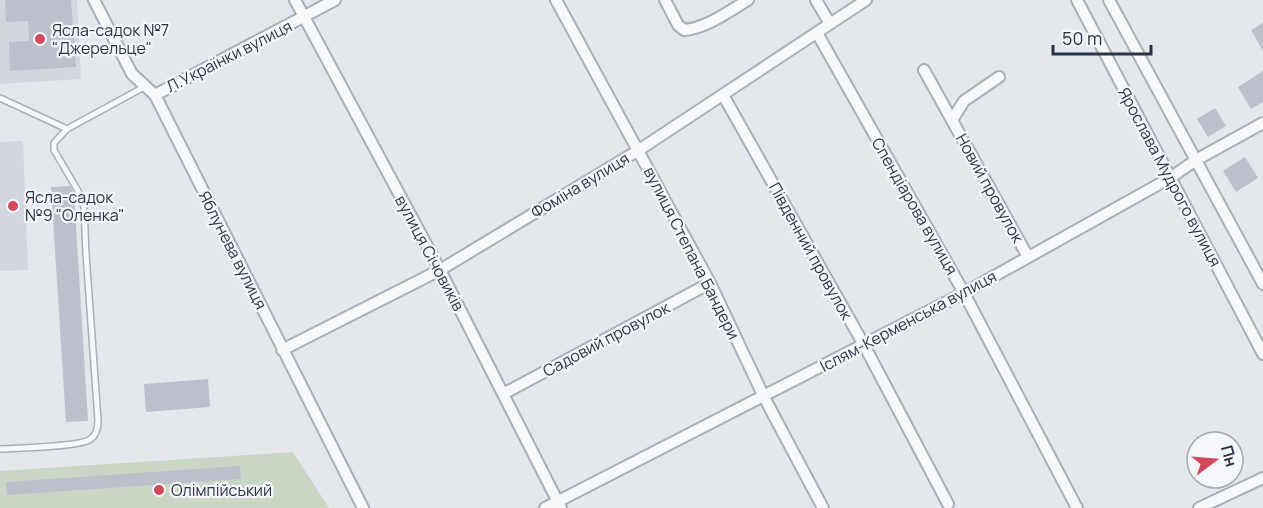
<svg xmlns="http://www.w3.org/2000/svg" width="1263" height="508" font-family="Manrope,sans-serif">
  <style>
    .built { fill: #d2d6de }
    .green { fill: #c9d6c5 }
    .building { fill: #bbc0ca }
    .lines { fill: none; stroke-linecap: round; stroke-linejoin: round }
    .service-casing { stroke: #a9aeb7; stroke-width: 8 }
    .minor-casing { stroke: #a9aeb7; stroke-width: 14 }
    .service { stroke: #f7f8fa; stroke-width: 5 }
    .minor { stroke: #f7f8fa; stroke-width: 10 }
    .poi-dot { fill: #d1495b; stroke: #f4f6f9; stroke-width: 2 }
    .labels { text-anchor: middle; stroke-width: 4.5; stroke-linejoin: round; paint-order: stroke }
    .poi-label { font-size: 16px; fill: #2b3445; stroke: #f4f6f9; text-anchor: start }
    .street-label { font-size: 16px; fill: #2b3445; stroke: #f4f6f9 }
  </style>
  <rect width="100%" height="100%" fill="#e4e7ec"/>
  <!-- built -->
  <path class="built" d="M0 0H77L81 79 0 84Z
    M23 141 28 270 0 271V142Z"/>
  <!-- green -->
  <path class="green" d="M293 452 329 508H0V471Z"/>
  <!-- building -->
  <path class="building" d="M5 0H71L76 67 10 71 9 42 29 41 28 21 6 22Z
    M1263 23V51L1251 30Z
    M1263 71V102L1251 109 1238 87Z
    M1215 108 1226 126 1208 137 1197 119Z
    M1245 157 1258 178 1236 192 1223 171Z
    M70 186 74 193 88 421 66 422 51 187Z
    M208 379 210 407 146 412 144 384Z
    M240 466 241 479 7 495 6 482Z"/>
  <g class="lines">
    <!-- service casing -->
    <g class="service-casing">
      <path id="service" d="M0 98 67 129
        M0 449C17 448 77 447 89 440 97 436 98 427 98 420L86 254 84 207 78 191 54 150V143L67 129 144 87"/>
    </g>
    <!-- minor casing -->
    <g class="minor-casing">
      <path id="minor" d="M94 0 132 74 155 95 363 508
        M295 0 440 270 561 508
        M556 0 710 283 764 397 823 508
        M665 0 678 25 684 30C707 28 729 11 748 0
        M816 0 830 24
        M1077 0 1263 354
        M1109 0 1263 284
        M817 33 964 293 1077 508
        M924 70 1028 257
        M155 95 335 0
        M723 95 864 345 948 504
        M952 120 964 101 999 77
        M282 350 440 270 639 150 866 0
        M503 394 710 283
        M545 508 964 293 1170 178 1196 160 1263 123
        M1199 508 1263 478"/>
    </g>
    <!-- service -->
    <use href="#service" class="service"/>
    <!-- minor -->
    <use href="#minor" class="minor"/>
  </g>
  <!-- markers -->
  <g class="poi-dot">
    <circle cx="40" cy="39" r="6"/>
    <circle cx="13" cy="206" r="6"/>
    <circle cx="159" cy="490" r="6"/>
  </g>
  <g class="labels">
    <!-- poi labels -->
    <g class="poi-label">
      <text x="52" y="36">Ясла-садок №7<tspan x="52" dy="18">"Джерельце"</tspan></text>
      <text x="25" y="203">Ясла-садок<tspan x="25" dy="18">№9 "Оленка"</tspan></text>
      <text x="171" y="496">Олімпійський</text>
    </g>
    <!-- street labels -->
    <g class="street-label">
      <text transform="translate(229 56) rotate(-27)" y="6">Л.Українки вулиця</text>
      <text transform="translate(1170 177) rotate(62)" y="6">Ярослава Мудрого вулиця</text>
      <text transform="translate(580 185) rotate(-31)" y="6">Фоміна вулиця</text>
      <text transform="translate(990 188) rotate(61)" y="6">Новий провулок</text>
      <text transform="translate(915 206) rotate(60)" y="6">Спендіарова вулиця</text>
      <text transform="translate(233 250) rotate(63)" y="6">Яблунева вулиця</text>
      <text transform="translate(811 251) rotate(61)" y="6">Південний провулок</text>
      <text transform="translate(430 253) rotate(62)" y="6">вулиця Січовиків</text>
      <text transform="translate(692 253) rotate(63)" y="6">вулиця Степана Бандери</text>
      <text transform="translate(908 321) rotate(-28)" y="6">Іслям-Керменська вулиця</text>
      <text transform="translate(606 339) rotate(-28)" y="6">Садовий провулок</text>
    </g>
  </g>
  <!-- north arrow -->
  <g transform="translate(1215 460) rotate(74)"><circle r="28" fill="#f4f6f9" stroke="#a4a8b1" stroke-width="1.5"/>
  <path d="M0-4.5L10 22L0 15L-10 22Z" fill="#d1495b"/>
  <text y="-9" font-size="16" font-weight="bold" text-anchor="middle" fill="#2b3445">Пн</text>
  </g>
  <!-- scale -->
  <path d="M1053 45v9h98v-9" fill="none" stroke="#2b3445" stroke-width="3"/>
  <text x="1062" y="45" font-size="18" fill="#2b3445" stroke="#f4f6f9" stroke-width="4.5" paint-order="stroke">50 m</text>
</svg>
